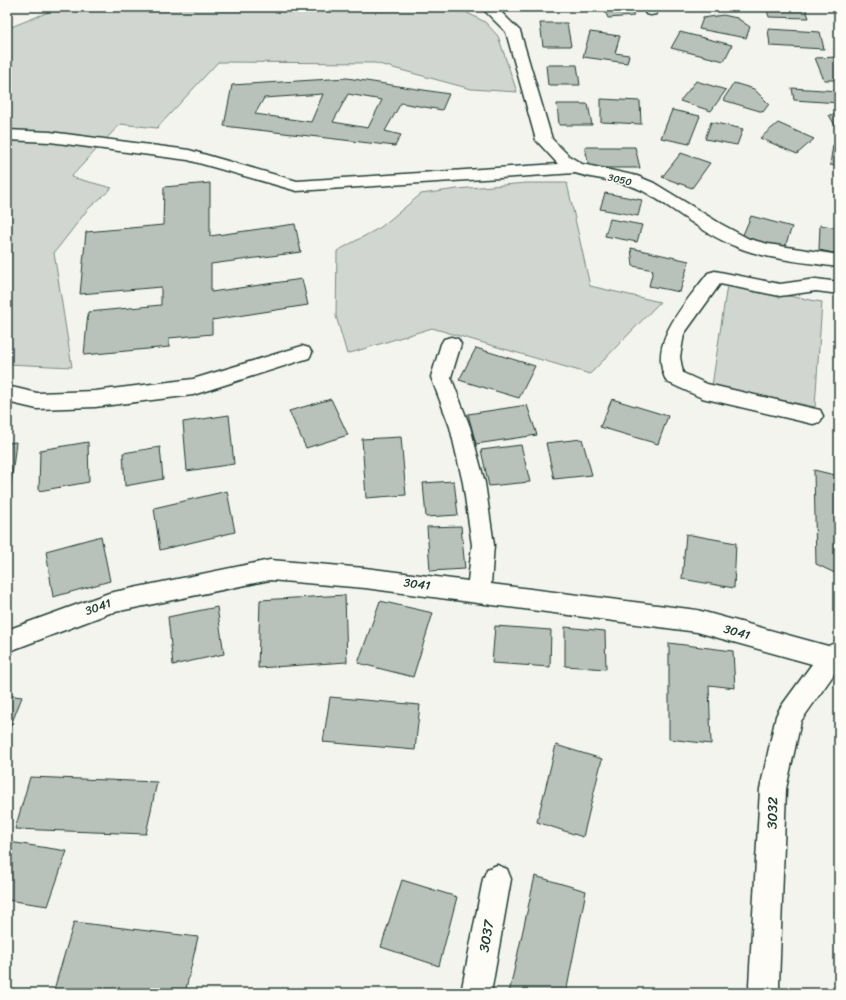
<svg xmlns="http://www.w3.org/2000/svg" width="846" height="1000" font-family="Sriracha,sans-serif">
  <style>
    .green { fill: #d1d6d1; stroke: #788a82 }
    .building { fill: #b9c1bb; stroke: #1f3d34; fill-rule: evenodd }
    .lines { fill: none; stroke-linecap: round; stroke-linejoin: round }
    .minor-casing { stroke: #1f3d34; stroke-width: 3 }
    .minor { fill: #fdfcf7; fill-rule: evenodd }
    .labels { text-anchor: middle; stroke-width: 3; stroke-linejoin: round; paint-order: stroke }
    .far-street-label { font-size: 10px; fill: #1f3d34; stroke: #fdfcf7 }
    .street-label { font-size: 12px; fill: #1f3d34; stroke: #fdfcf7 }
    .near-street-label { font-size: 14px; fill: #1f3d34; stroke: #fdfcf7 }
  </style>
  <rect width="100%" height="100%" fill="#f4f4ef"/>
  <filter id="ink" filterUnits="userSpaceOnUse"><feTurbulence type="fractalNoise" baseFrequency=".025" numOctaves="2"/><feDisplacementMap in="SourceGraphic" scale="8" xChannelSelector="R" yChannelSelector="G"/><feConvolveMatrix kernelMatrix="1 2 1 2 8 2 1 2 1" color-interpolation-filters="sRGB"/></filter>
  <g filter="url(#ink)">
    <!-- green -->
    <path class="green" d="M61 7H439L462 10 485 22 498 36 517 92 471 89 375 63 218 62 157 128 120 124 71 177 112 188 88 209 54 253 72 367 7 364V25L11 27Z
      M526 183H567L590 286 660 302 590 374 432 328 347 354 336 316 337 251 381 227 421 194 457 189Z
      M727 285 822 302 815 407 712 386Z"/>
    <!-- building -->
    <path class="building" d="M603 7H629L634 16 608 18Z
      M766 7H805L809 18 769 17Z
      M723 15 737 18 750 27 746 38 699 29 703 18Z
      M540 23H567L571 46H543Z
      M768 29 820 32 824 49 770 46Z
      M590 32 620 36 615 53 629 55 627 63 583 57Z
      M680 32 732 45 724 61 671 48Z
      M839 57V80H824L815 58Z
      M546 65H577L580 85H548Z
      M347 78 449 94 442 110 401 103 385 131 401 135 395 146 224 126 232 85ZM323 94 311 122 255 114 264 98ZM348 94 382 100 368 128 333 122Z
      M696 81 726 90 711 111 680 101Z
      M734 83 754 89 769 104 763 112 723 100Z
      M792 88 839 91V103L794 100Z
      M601 99 640 101 641 124 601 122Z
      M557 104H588L592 125H559Z
      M672 110 700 116 689 144 661 138Z
      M839 114V132L829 115Z
      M711 122 743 129 737 145 705 139Z
      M778 123 814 139 797 154 760 138Z
      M833 145 839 146V166L830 165Z
      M585 147H635L640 168H589Z
      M681 153 710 163 692 188 662 177Z
      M210 183V236L295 224 301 252 211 264V292L302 279 308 305 212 320V334L169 338V347L84 355 88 312 161 305V287L80 294 86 232 163 225 164 187Z
      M605 193 642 200 638 216 600 209Z
      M751 216 792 227 784 249 742 237Z
      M610 219 642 225 637 242 605 236Z
      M820 225 839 228V254L819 250Z
      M631 248 689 261 680 292 649 286 653 270 633 266Z
      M476 348 535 366 519 398 459 380Z
      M331 399 348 435 306 448 289 411Z
      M612 399 668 416 658 444 600 427Z
      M527 405 537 435 476 444 468 414Z
      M229 415 234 464 187 471 183 422Z
      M401 437 406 495 366 498 362 439Z
      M582 439 592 475 554 479 546 443Z
      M16 442 11 485 7 486V443Z
      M88 442 89 482 39 491 40 450Z
      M521 445 530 482 489 486 481 450Z
      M160 447 163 479 125 486 123 453Z
      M814 470 839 476V575L816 564Z
      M454 481 458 515 426 517 423 483Z
      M227 491 235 532 160 550 154 508Z
      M461 526 465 569 430 571 427 527Z
      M686 534 736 543 734 588 682 579Z
      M101 536 110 581 53 597 46 551Z
      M7 591 11 615 7 616Z
      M345 595 347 662 258 668 260 600Z
      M380 601 433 613 413 677 358 663Z
      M217 607 224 654 173 665 168 617Z
      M495 626 551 630 550 667 492 663Z
      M565 627 605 631 606 669 565 666Z
      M669 643 733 651 735 688 709 685 711 744 669 739Z
      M7 695 22 697 7 735Z
      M330 697 420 705 415 750 323 742Z
      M556 745 602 759 583 837 537 822Z
      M30 777 157 782 146 834 15 829Z
      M9 842 67 851 48 906 7 900V848Z
      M535 876 586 891 566 993H509Z
      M402 880 457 897 439 966 381 947Z
      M74 922 198 937 185 993H53Z"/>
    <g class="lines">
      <!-- minor casing -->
      <g class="minor-casing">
        <path id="minor" d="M481 7H496L520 31 552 139 569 156 582 164 637 176 654 183 721 224 749 239 768 244 839 255V267C805 262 769 260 737 247 703 234 674 208 643 191 622 180 597 180 575 173L297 191 188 160 50 142 7 140V130L50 132 189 150 297 181 558 164 536 140 506 32Z
          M642 7H656L658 11 656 14 651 15 646 14Z
          M715 271 780 284 816 279 839 282V294L816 291 780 296 720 284 684 334 680 357 683 373 707 384 820 410 823 416 820 422 813 424 702 398 667 382C645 343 687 302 708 273Z
          M451 337 458 339 461 344 451 377 470 427 485 483 494 545 491 584 697 610 828 646 839 641V667L801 721 786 789 779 985 780 993H750L749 985 760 789 776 716 780 708 812 664 697 632 365 588 270 580 110 613 7 652V630L109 593 270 560 365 568 468 581 472 545 463 483 450 427 431 377 441 344 444 339Z
          M302 346 309 348 312 353 309 358 193 395 95 407 37 409 7 402V386L37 393 95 391 193 379Z
          M497 865 507 869 511 879 491 993H461L483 879 487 869Z"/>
      </g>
      <!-- minor -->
      <use href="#minor" class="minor"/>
    </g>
  </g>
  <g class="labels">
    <!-- far-street labels -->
    <g class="far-street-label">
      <text transform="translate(620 179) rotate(13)" y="4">3050</text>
    </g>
    <!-- street labels -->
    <g class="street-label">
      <text transform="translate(417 584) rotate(7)" y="4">3041</text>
      <text transform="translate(98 607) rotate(-19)" y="4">3041</text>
      <text transform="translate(737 632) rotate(16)" y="4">3041</text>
    </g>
    <!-- near-street labels -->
    <g class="near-street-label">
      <text transform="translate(772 813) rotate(-88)" y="5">3032</text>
      <text transform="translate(486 936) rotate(-80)" y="5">3037</text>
    </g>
  </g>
  <!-- margin -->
  <rect width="846" height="1000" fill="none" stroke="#fdfcf7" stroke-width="24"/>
  <rect x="12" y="12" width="822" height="976" fill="none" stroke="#1f3d34" stroke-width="1.5" filter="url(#ink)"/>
</svg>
